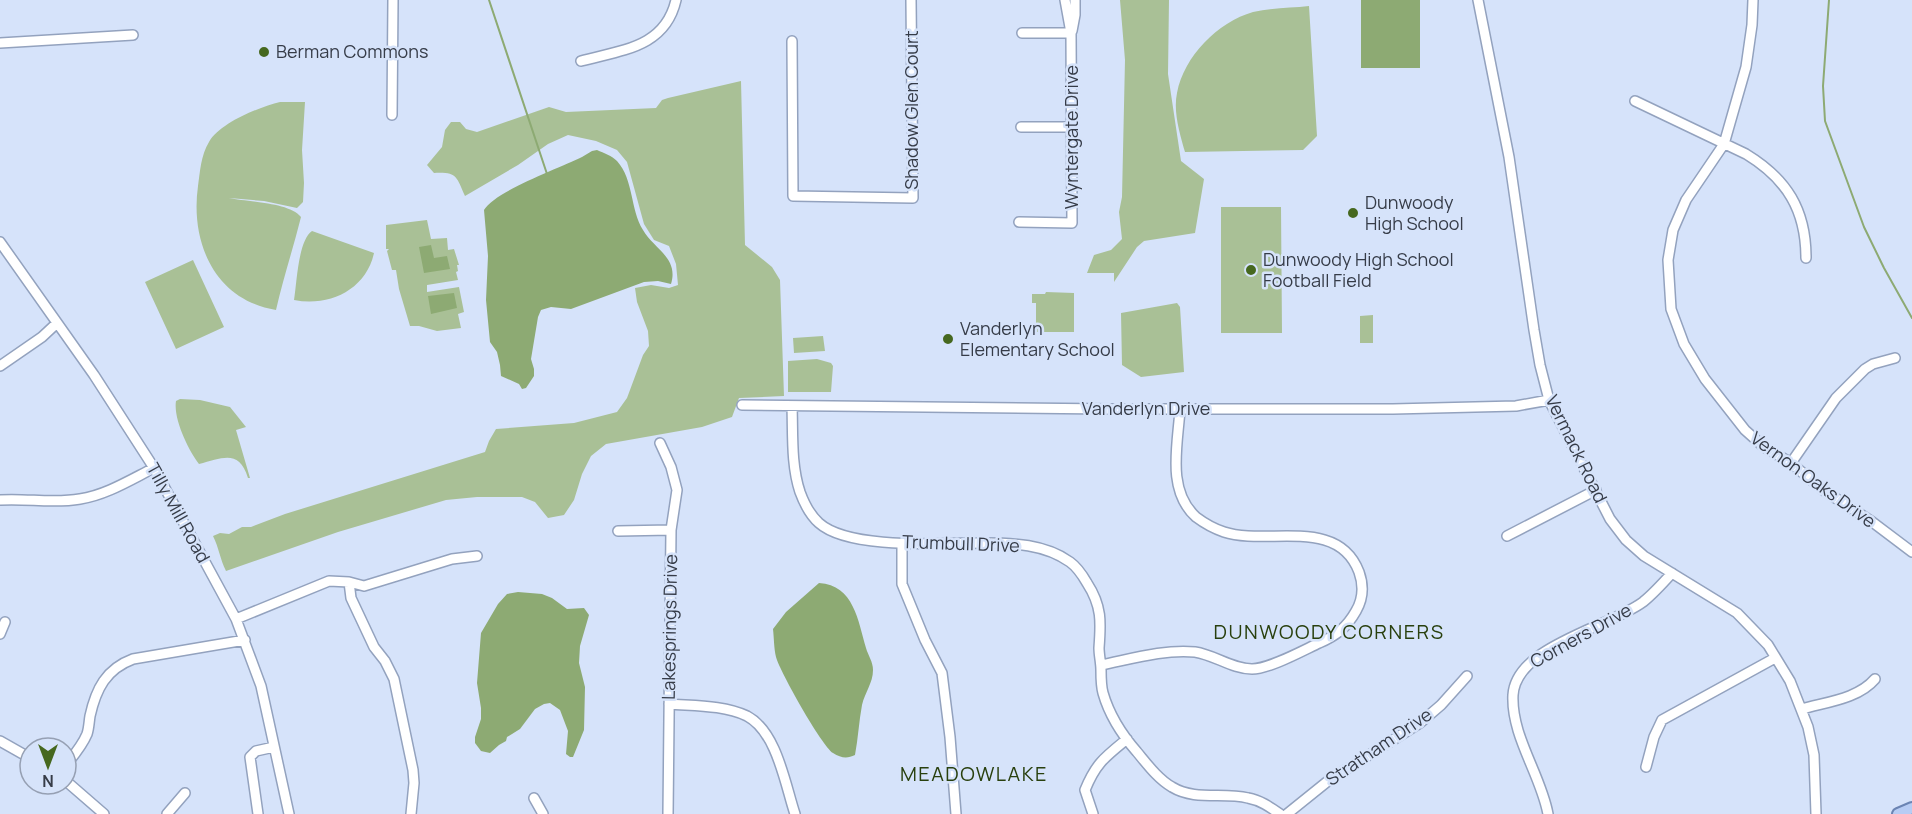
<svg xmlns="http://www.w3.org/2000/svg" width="1912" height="814" font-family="Manrope,sans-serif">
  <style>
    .green { fill: #a9c096 }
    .water { fill: #8daa73 }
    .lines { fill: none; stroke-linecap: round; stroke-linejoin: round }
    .stream { stroke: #8daa73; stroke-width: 2 }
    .minor-casing { stroke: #93a2be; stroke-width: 12 }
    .major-casing { stroke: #6b84b3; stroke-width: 14 }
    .minor { stroke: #fff; stroke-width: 9 }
    .major { stroke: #b7ccf4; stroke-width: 10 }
    .poi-dot { fill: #46681f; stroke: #d6e3fa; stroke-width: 2 }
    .labels { text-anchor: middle; stroke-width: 5; stroke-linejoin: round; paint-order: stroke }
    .poi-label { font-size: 18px; fill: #363c48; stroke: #d6e3fa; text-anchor: start }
    .street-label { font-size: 18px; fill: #363c48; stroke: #d6e3fa }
    .neighbourhood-label { font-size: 20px; letter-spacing: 1.5px; fill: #29400e; stroke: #d6e3fa }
  </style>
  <rect width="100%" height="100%" fill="#d6e3fa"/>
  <!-- green -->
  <path class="green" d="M1120 0H1169L1168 74 1181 161 1204 179 1195 233 1144 241 1137 247 1114 282V273H1087L1094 255 1111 250 1122 239 1119 212 1122 197 1125 60Z
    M1309 6 1317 136 1303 150 1185 152C1180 134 1173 112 1177 93 1184 56 1218 22 1253 12 1271 8 1291 8 1309 6Z
    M741 81 745 245 772 267 780 280 784 396 739 398 732 417 702 427 606 444 591 456 582 474 574 500 564 515 548 518 535 502 522 497H477L446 500 338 532 226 571C220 559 219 548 213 536L220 533 229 534 242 527H251L285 514 485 452 489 441 496 429 574 423 617 412 627 398 643 355 649 346 648 331 637 302 635 288 651 285 669 288 678 285 676 264 669 246 654 240 644 224 627 162 617 150 596 141 568 135 548 144 518 165 465 196C456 176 457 172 434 173L427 165 442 147 445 130 451 122H460L466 129 477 132 549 107 566 112 656 108 662 100 668 98Z
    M280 102H305L302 150 304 183 303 202 297 208 264 201 229 198C247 202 289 202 301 217 293 249 283 279 276 310 215 300 190 243 198 186 200 171 201 155 209 142 220 123 259 107 280 102Z
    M1221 207H1281L1282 333H1221Z
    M427 220 431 239 447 238 448 250 454 249 459 265H457L458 271 456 272 458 280 427 285V292L459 287 464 312 458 314 461 328 437 331 419 326H410L399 289 396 270H392L387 251 389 249H386V225Z
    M312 231 374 253C366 290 329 307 294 300 297 282 298 241 312 231Z
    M193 260 224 327 176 349 145 282Z
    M1046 292 1074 293V332H1036V303H1032V294H1045Z
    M1177 303 1180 307 1184 372 1141 377 1122 365 1121 313Z
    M1373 315V343H1360V316Z
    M823 336 825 351 794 353 793 338Z
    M817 359 831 363 833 366 831 392H788V361Z
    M180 399 200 400 230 407 246 427 236 430 250 478H248C239 449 223 458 199 464 189 451 173 419 176 401Z"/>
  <!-- water -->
  <path class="water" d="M1361 0H1420V68H1361Z
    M597 150C604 153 612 156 617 161 634 180 630 209 643 230 654 249 679 258 671 284L658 281 644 282 571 309 551 307 541 310 538 317 531 359 534 369V376L526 388 522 389 519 384 501 376 500 365 497 352 490 342 486 300 488 256 484 210C495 191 560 168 582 157L592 151Z
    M431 245 434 258 447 256 450 269 424 273 419 247Z
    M454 293 457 308 431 314 428 296Z
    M819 583C854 585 858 621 866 648 868 655 873 662 873 670 873 683 865 692 862 705 859 721 858 739 855 755 847 759 841 758 833 753 822 746 780 672 776 657 774 649 774 638 773 629L786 612Z
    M518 592 542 594 552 598 567 609 584 608 589 615 580 646 579 663 585 687 584 730 573 757H570L566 754 568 731 560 710 550 703 544 704 535 709 520 729 507 737 506 741 499 745 490 753 481 751 475 743V737L481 719V708L477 683 481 633 498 604 507 594Z"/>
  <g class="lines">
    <!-- stream -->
    <path class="stream" d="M489 0 547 174
      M1829 0 1823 86 1825 121 1864 227 1884 268 1912 318"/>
    <!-- minor casing -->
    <g class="minor-casing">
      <path id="minor" d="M1478 0 1509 157 1534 330 1540 365 1549 400 1610 519 1626 540 1644 556 1737 613 1768 645 1790 681 1808 727 1814 755 1816 814
        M1753 0 1752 25 1746 67 1724 144 1686 200 1673 230 1668 260 1671 309 1684 344 1705 379 1745 430 1764 447 1791 463 1823 490 1871 521 1912 552
        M1072 31 1075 15V0
        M1022 33H1071
        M792 41 793 196 913 198 911 0
        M0 43 133 35
        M581 61C621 50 665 48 676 0
        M1635 101 1746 154C1787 179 1806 210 1806 258
        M392 115 393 0
        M1021 127H1072
        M1019 222 1072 223 1071 33 1065 0
        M0 242 94 375 154 468 236 619 261 686 289 814
        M0 366 42 337 57 323
        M742 405 1109 409H1393L1516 406 1549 400
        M792 406C793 434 791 465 800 492 804 503 810 515 819 523 849 550 943 543 983 543 1013 543 1045 544 1070 562 1077 567 1083 576 1087 583 1102 606 1101 622 1099 648 1099 655 1101 663 1101 670 1101 678 1101 686 1103 693 1109 714 1123 736 1137 752 1147 764 1158 779 1172 787 1195 801 1223 792 1248 798 1260 800 1270 807 1280 814
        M660 443 671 467 677 490 671 530 668 814
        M1791 463 1836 398 1865 369 1873 364 1895 358
        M0 500C27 498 53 504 80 499 106 495 130 480 154 468
        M618 531 671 530
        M1507 536 1596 490
        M902 543V584L925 640 942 673 950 737 956 814
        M349 582 351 598 374 647 385 661 394 679 413 770 414 783 411 814
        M236 619 329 581 349 582 364 586 452 559 477 556
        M0 634 5 622
        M1101 665C1131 659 1164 649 1195 652 1215 655 1232 669 1252 669 1269 669 1302 651 1319 643 1336 636 1347 627 1356 611 1363 599 1364 586 1359 572 1338 516 1267 546 1224 532 1215 529 1204 523 1196 517 1166 490 1178 444 1180 409
        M669 704C694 706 724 705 747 716 777 732 785 784 795 814
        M1802 709C1826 702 1858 699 1875 679
        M0 741 30 758
        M66 765C74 755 82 746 87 734 89 728 89 722 90 716 96 689 106 669 133 659L245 640
        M1646 767 1654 737 1662 720 1775 658
        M66 781 104 814
        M534 798 543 814
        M167 814 185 793
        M258 814 250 757 256 751 274 747
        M1093 814 1085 790C1096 763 1105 757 1127 739
        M1287 814 1328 781 1420 723 1441 705 1467 676
        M1548 814C1541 775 1511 736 1513 695 1516 646 1608 628 1643 602 1653 594 1663 583 1672 573"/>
    </g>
    <!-- major casing -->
    <g class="major-casing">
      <path id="major" d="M1898 814 1912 808"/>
    </g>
    <!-- minor -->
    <use href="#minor" class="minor"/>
    <!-- major -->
    <use href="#major" class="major"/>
  </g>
  <!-- markers -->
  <g class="poi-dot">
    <circle cx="264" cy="52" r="6"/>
    <circle cx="1353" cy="213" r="6"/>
    <circle cx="1251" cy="270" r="6"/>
    <circle cx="948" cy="339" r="6"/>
  </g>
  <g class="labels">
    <!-- poi labels -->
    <g class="poi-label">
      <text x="276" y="58">Berman Commons</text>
      <text x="1365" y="209">Dunwoody<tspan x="1365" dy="21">High School</tspan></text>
      <text x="1263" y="266">Dunwoody High School<tspan x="1263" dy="21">Football Field</tspan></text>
      <text x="960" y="335">Vanderlyn<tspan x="960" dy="21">Elementary School</tspan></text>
    </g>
    <!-- street labels -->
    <g class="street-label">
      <text transform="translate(912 110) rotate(-90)" y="6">Shadow Glen Court</text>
      <text transform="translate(1072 137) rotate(-90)" y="6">Wyntergate Drive</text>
      <text x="1146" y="415">Vanderlyn Drive</text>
      <text transform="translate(1576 449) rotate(64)" y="6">Vermack Road</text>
      <text transform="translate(1813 480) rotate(36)" y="6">Vernon Oaks Drive</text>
      <text transform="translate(178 513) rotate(61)" y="6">Tilly Mill Road</text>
      <text transform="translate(961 544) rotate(2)" y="6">Trumbull Drive</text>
      <text transform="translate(670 627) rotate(-89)" y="6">Lakesprings Drive</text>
      <text transform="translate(1581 636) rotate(-29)" y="6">Corners Drive</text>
      <text transform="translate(1379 747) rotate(-34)" y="6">Stratham Drive</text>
    </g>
    <!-- neighbourhood labels -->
    <g class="neighbourhood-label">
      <text x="1329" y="639">DUNWOODY CORNERS</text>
      <text x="974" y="781">MEADOWLAKE</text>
    </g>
  </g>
  <!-- north arrow -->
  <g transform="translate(48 766) rotate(180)"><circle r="28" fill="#d6e3fa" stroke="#96a0b3" stroke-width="1.5"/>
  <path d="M0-4.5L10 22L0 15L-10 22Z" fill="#46681f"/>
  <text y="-9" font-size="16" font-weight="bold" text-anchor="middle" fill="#363c48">N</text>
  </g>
</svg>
